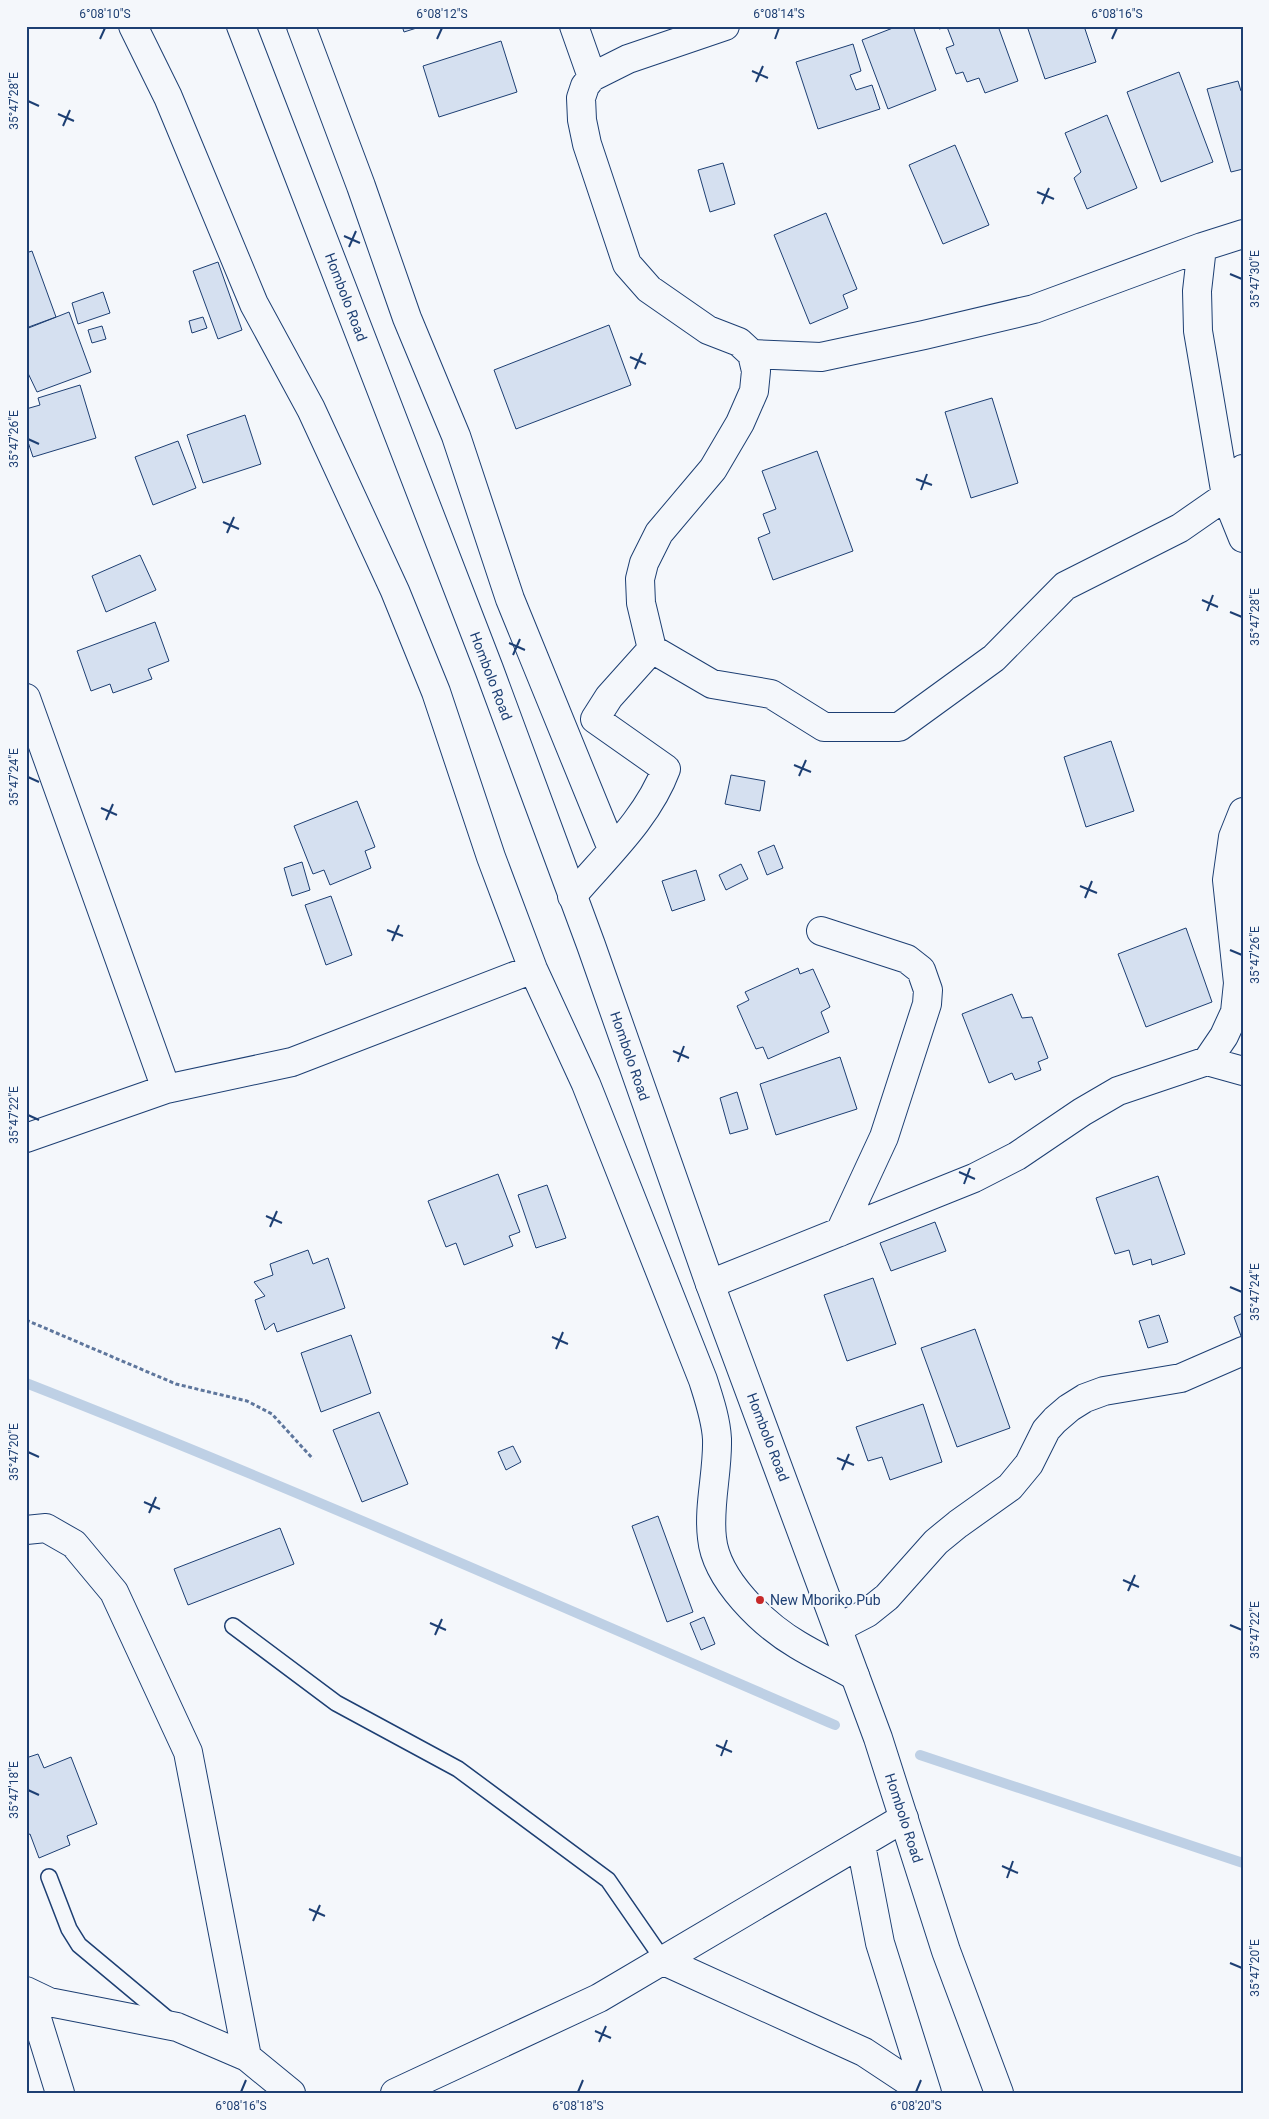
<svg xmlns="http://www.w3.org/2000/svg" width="1269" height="2119" font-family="Roboto,sans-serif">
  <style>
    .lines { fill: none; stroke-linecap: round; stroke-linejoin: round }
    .stream { stroke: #bed0e5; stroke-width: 10 }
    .building { fill: #d5e0f0; stroke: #1d3f73 }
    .lane-casing { stroke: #1d3f73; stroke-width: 18 }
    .street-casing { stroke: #1d3f73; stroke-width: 30 }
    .secondary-casing { stroke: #1d3f73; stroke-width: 30 }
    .path { stroke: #5e769c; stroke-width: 3; stroke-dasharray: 4 2.5; stroke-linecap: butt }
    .lane { stroke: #f4f7fb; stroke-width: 15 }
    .street { stroke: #f4f7fb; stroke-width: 28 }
    .secondary { stroke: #f4f7fb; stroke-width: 28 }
    .ticks { fill: none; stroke: #1d3f73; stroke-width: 2 }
    .poi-dot { fill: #c62828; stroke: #f4f7fb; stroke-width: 2 }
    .labels { text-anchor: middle; stroke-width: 4; stroke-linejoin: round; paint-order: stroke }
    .street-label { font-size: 14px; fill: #1d3f73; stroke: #f4f7fb }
    .poi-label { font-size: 14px; fill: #1d3f73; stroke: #f4f7fb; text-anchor: start }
    .neatline { fill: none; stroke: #1d3f73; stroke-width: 2 }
    .ticks-label { font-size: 12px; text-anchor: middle; fill: #1d3f73 }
  </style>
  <rect width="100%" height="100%" fill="#f4f7fb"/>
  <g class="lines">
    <!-- stream -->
    <path class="stream" d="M26 1383C299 1490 566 1609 835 1725
      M920 1755 1243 1863"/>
  </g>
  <!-- building -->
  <path class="building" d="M402 26H423L404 32Z
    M898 26H913L936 90 888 109 862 40Z
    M938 26H998L1018 81 985 93 979 78 967 82 963 72 956 74 946 48 954 45 947 27 939 29Z
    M1027 26H1084L1096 62 1045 79Z
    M501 41 517 92 439 117 423 66Z
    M853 44 861 71 850 75 856 90 872 85 880 109 818 129 796 62Z
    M1179 72 1213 162 1161 182 1127 92Z
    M1238 81 1241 91H1243V169L1231 172 1207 89Z
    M1107 115 1137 188 1087 209 1074 178 1081 172 1065 133Z
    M955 145 989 225 943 244 909 165Z
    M723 163 735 204 710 212 698 170Z
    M826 213 857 289 843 295 848 308 810 324 774 235Z
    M32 251 56 317 26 328V253Z
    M218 262 242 330 218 339 193 271Z
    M103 292 110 313 78 324 72 303Z
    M69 312 91 372 37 392 26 369V329Z
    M203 317 207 328 192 333 189 321Z
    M609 325 631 385 516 429 494 370Z
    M102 326 106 339 92 343 88 330Z
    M80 385 96 438 33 457 28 442 26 443V409L40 405 38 398Z
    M992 398 1018 483 971 498 945 412Z
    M245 415 261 464 203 483 187 435Z
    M178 441 196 488 153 505 135 457Z
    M817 451 853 551 773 580 758 538 770 533 763 514 776 509 762 471Z
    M140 555 156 590 106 612 92 576Z
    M155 622 169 661 148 669 152 679 113 693 110 684 91 691 77 651Z
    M1111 741 1134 811 1086 827 1064 757Z
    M731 775 765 781 760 811 725 804Z
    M357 801 375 847 365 851 371 868 330 885 324 870 313 874 294 826Z
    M774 845 783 868 767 875 758 852Z
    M302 862 310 890 292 896 284 868Z
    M741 864 748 879 726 890 719 875Z
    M696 870 705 900 672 911 662 881Z
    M331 896 352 955 326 965 305 905Z
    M1186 928 1212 1002 1146 1027 1118 954Z
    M798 968 800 974 813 969 830 1007 821 1012 829 1032 768 1059 763 1047 756 1049 737 1006 749 1000 745 992Z
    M1012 994 1022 1018 1032 1017 1048 1058 1038 1062 1041 1070 1015 1080 1012 1073 989 1083 962 1014Z
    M840 1057 857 1109 776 1135 760 1084Z
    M737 1092 748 1129 730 1134 720 1098Z
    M498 1174 520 1232 509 1236 513 1246 464 1265 456 1243 446 1247 428 1201Z
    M1158 1176 1185 1254 1152 1265 1151 1259 1133 1265 1129 1250 1115 1254 1096 1198Z
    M547 1185 566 1238 536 1248 518 1195Z
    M935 1222 946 1251 891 1271 880 1243Z
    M308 1250 313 1264 328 1258 345 1308 277 1332 274 1323 265 1330 255 1300 265 1296 254 1282 273 1275 270 1264Z
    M873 1278 896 1344 847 1361 824 1295Z
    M1243 1313V1336H1241L1234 1317Z
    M1159 1315 1168 1342 1148 1348 1139 1321Z
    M975 1329 1010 1428 957 1447 921 1348Z
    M351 1335 371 1393 321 1412 301 1353Z
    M923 1404 942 1462 890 1480 882 1457 868 1461 856 1427Z
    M379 1412 408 1484 362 1502 333 1430Z
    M513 1446 521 1462 506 1470 498 1452Z
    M658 1516 693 1612 667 1622 632 1526Z
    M280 1528 294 1564 188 1605 174 1569Z
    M704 1617 715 1644 701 1650 690 1623Z
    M38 1754 44 1768 71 1757 97 1824 67 1836 70 1845 39 1858 30 1834 26 1835V1758Z"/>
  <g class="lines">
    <!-- lane casing -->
    <g class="lane-casing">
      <path id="lane" d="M233 1626 336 1703 458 1769 608 1880 664 1961
        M49 1877 69 1929 79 1945 170 2021"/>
    </g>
    <!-- street casing -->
    <g class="street-casing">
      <path id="street" d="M133 26 168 97 254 304 311 409 395 591 436 692 491 857 533 969 586 1084 703 1380C709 1399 716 1419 717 1439 718 1472 708 1506 712 1538 716 1580 764 1625 798 1645 816 1656 836 1665 855 1676
        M301 26 361 186 407 318 456 436 510 599 612 849
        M574 26 592 77
        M752 354 821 357 924 335 1034 309 1202 247
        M1243 469 1226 496 1243 538
        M652 649 712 684 771 694 824 727H899L994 658 1065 586 1180 528 1226 496 1198 331 1197 291 1202 247 1243 234
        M26 698 166 1089
        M572 896C605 857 648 818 666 769L595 719 609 697 652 649 641 603 640 579 644 563 659 533 713 469 740 423 754 391 756 371 752 354 739 342 708 330 649 289 627 264 587 144 582 120 581 98 585 86 592 77 628 59 725 26
        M821 931 907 959 921 970 928 990 927 1004 884 1137 840 1232
        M1207 1061 1243 1071
        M26 1138 166 1089 292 1062 533 969
        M710 1284 974 1178 1017 1156 1082 1112 1118 1091 1207 1061 1224 1036 1235 1012 1238 983 1227 880 1233 837 1243 812
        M26 1530 46 1528 74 1544 114 1592 188 1752 247 2057
        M838 1628 867 1613 887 1597 936 1542 958 1524 1010 1487 1029 1464 1046 1430 1055 1420 1069 1408 1085 1398 1104 1391 1181 1378 1243 1351
        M861 1845 880 1943 927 2093
        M664 1961 864 2052 926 2093
        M26 1991 49 2002 177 2027 247 2057 291 2093
        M32 1995 38 2022 60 2093
        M395 2093 599 1998 904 1818"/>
    </g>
    <!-- secondary casing -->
    <g class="secondary-casing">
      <path id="secondary" d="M241 26 489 669 591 945 710 1284 878 1738 946 1951 999 2093"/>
    </g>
    <!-- path -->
    <path class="path" d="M26 1320 176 1384 247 1401 272 1414 313 1459"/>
    <!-- lane -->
    <use href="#lane" class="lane"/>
    <!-- street -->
    <use href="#street" class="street"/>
    <!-- secondary -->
    <use href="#secondary" class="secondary"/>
  </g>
  <!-- ticks -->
  <path class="ticks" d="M100 39 105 28M437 39 442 28M775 39 779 28M1112 39 1117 28M752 71 768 78M756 82 763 66M28 101 39 106M58 114 74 121M63 126 70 110M1037 192 1054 199M1042 204 1049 188M344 236 360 243M349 247 356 231M1230 274 1242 279M630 357 646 364M635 369 642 353M28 439 39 444M916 479 932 485M921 490 927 474M223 522 239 529M227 533 234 517M1202 600 1218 607M1207 611 1213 595M1230 612 1242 617M509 643 525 650M513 655 520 639M794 765 811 772M799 776 806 760M28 777 39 782M101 808 117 815M106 820 113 804M1080 886 1097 893M1085 898 1092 881M387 930 403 936M392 941 399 925M1230 950 1242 955M673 1051 689 1058M678 1062 684 1046M28 1115 39 1120M959 1172 975 1179M964 1184 970 1168M266 1216 282 1223M270 1227 277 1211M1230 1287 1242 1292M552 1337 568 1344M556 1349 563 1332M28 1452 39 1457M837 1458 854 1465M842 1470 849 1454M144 1502 160 1509M149 1513 156 1497M1123 1580 1139 1587M1128 1591 1135 1575M430 1623 446 1630M1230 1625 1242 1630M435 1635 442 1619M716 1745 732 1752M721 1756 727 1740M28 1790 39 1795M1002 1866 1018 1873M1007 1878 1013 1861M309 1909 325 1916M313 1921 320 1905M1230 1963 1242 1968M595 2031 611 2038M599 2042 606 2026M241 2092 246 2080M578 2092 583 2080M916 2092 921 2080"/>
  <!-- markers -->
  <circle class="poi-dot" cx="760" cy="1600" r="5"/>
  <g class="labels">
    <!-- street labels -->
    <g class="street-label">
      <text transform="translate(346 297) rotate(69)" y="5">Hombolo Road</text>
      <text transform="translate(491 676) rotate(69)" y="5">Hombolo Road</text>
      <text transform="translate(630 1056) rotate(71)" y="5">Hombolo Road</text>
      <text transform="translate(768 1437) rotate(69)" y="5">Hombolo Road</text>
      <text transform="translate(904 1818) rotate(72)" y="5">Hombolo Road</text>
    </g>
    <!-- poi labels -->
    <g class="poi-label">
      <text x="770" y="1605">New Mboriko Pub</text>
    </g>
  </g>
  <!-- border -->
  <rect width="1269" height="2119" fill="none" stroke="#f4f7fb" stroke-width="55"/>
  <rect x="28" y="28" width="1214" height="2064" class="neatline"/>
  <g class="ticks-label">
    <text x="105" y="18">6°08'10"S</text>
    <text x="442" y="18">6°08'12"S</text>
    <text x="779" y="18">6°08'14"S</text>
    <text x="1117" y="18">6°08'16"S</text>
    <text transform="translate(14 101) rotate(-90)" y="4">35°47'28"E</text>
    <text transform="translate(1255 279) rotate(-90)" y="4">35°47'30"E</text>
    <text transform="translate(14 439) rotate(-90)" y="4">35°47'26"E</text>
    <text transform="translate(1255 617) rotate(-90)" y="4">35°47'28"E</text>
    <text transform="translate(14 777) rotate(-90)" y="4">35°47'24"E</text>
    <text transform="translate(1255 955) rotate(-90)" y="4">35°47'26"E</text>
    <text transform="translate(14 1115) rotate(-90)" y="4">35°47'22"E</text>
    <text transform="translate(1255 1292) rotate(-90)" y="4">35°47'24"E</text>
    <text transform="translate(14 1452) rotate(-90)" y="4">35°47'20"E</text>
    <text transform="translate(1255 1630) rotate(-90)" y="4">35°47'22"E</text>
    <text transform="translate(14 1790) rotate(-90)" y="4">35°47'18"E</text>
    <text transform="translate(1255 1968) rotate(-90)" y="4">35°47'20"E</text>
    <text x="241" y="2110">6°08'16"S</text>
    <text x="578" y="2110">6°08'18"S</text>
    <text x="916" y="2110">6°08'20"S</text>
  </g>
</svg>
